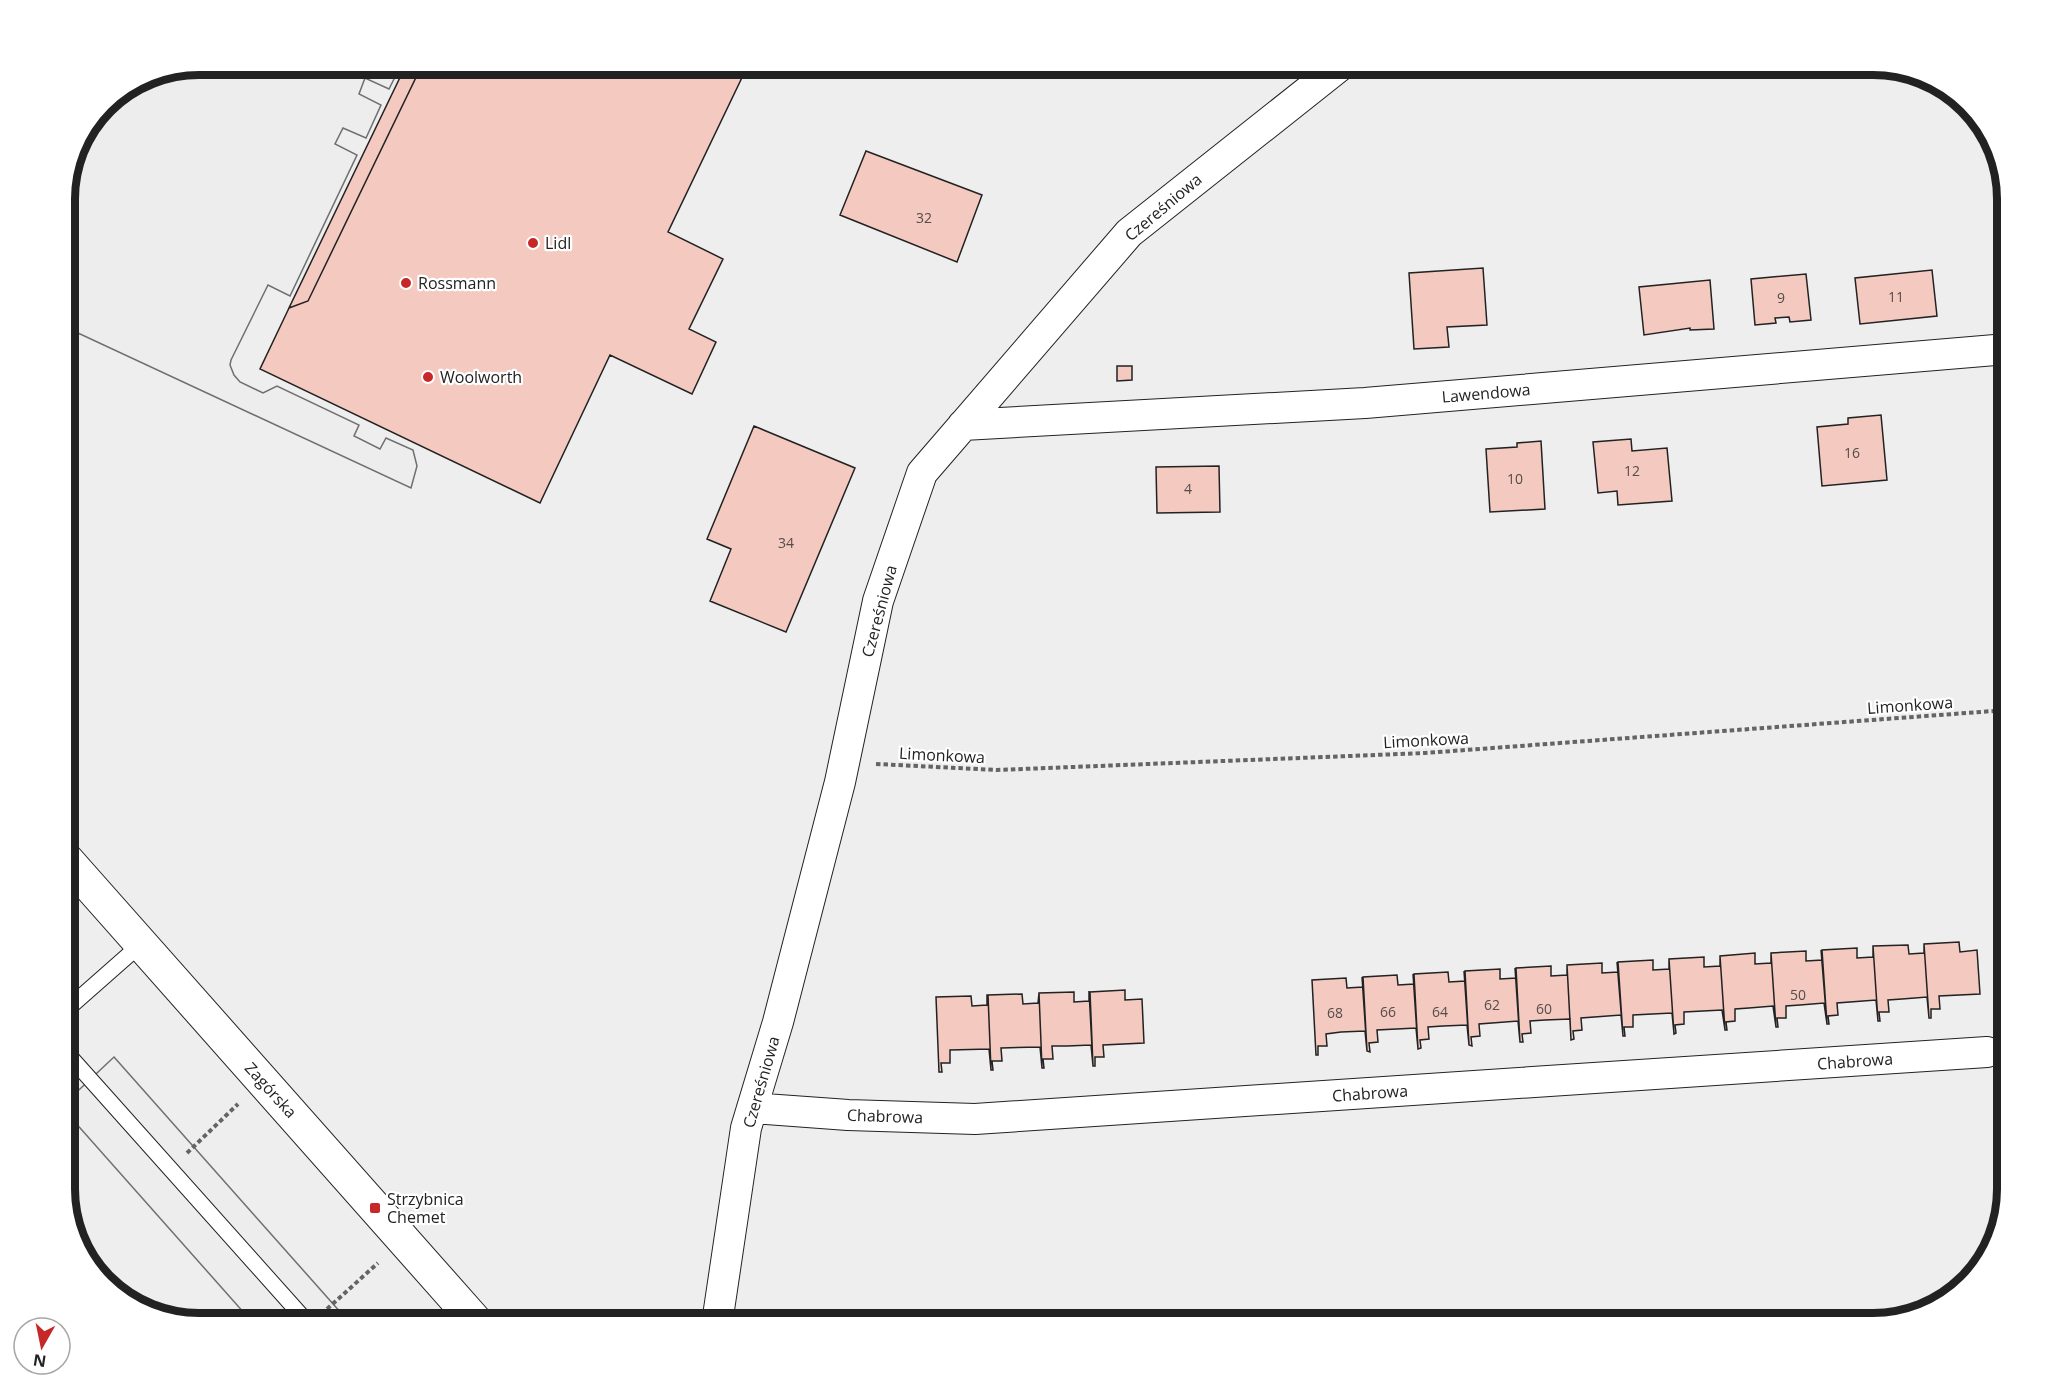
<svg xmlns="http://www.w3.org/2000/svg" width="2072" height="1388" font-family="'Open Sans',sans-serif">
  <style>
    .green { fill: #eee; stroke: #6f6f6f; stroke-width: 1.5 }
    .parking { fill: #ededed; stroke: #6f6f6f; stroke-width: 1.5 }
    .building { fill: #f3c9c0; stroke: #222; stroke-width: 1.5 }
    .lines { fill: none; stroke-linecap: round; stroke-linejoin: round }
    .lane-casing { stroke: #222; stroke-width: 17 }
    .street-casing { stroke: #222; stroke-width: 32 }
    .highway-casing { stroke: #222; stroke-width: 35 }
    .path { stroke: #646464; stroke-width: 4; stroke-dasharray: 4.5 3; stroke-linecap: butt }
    .lane { stroke: #fff; stroke-width: 15 }
    .street { stroke: #fff; stroke-width: 30 }
    .highway { stroke: #fff; stroke-width: 33 }
    .poi-dot { fill: #c62828; stroke: #fff; stroke-width: 2 }
    .labels { text-anchor: middle; stroke-width: 4.5; stroke-linejoin: round; paint-order: stroke }
    .number-label { font-size: 14px; fill: #564c4a }
    .street-label { font-size: 16px; fill: #222; stroke: #fff }
    .poi-label { font-size: 16px; fill: #222; stroke: #fff; text-anchor: start }
    .rim { fill: none; stroke: #222; stroke-width: 8 }
  </style>
  <rect width="100%" height="100%" fill="#fff"/>
  <!-- green -->
  <path class="green" d="M199 65H1873L1948 87 1993 139 2007 198V1190L1985 1264 1940 1306 1874 1323H199L124 1301 82 1256 65 1198V190L75 147 104 104 148 75Z"/>
  <!-- parking -->
  <path class="parking" d="M199 65H401L389 89 365 78 359 94 381 105 366 138 343 128 335 144 357 155 290 296 268 285 231 360 230 365 234 375 240 382 263 393 277 386 359 425 354 436 380 449 386 438 413 450 417 466 411 488 65 327V190L75 147 104 104 148 75Z
    M114 1057 350 1323H253L65 1111V1103Z"/>
  <!-- building -->
  <path class="building" d="M406 65H422L308 301 289 308Z
    M422 65H748L668 232 723 259 689 329 716 342 692 394 610 355 540 503 260 369 289 308 308 301Z
    M866 151 982 195 957 262 840 215Z
    M1483 268 1487 325 1447 327 1449 347 1414 349 1409 273Z
    M1932 270 1937 316 1860 324 1855 278Z
    M1806 274 1811 320 1790 322 1789 317 1775 318 1776 323 1755 325 1751 279Z
    M1710 280 1714 329 1690 330V328L1644 335 1639 287Z
    M1117 366H1132V380L1117 381Z
    M1881 415 1887 480 1822 486 1817 427 1848 424V418Z
    M754 426 855 468 786 632 710 601 731 549 707 539Z
    M1631 439 1632 451 1667 448 1672 501 1618 505 1617 491 1598 493 1593 442Z
    M1541 441 1545 509 1490 512 1486 449 1517 447V443Z
    M1219 466 1220 512 1157 513 1156 467Z
    M1959 942 1960 952 1977 950 1980 994 1939 996 1940 1009H1931V1018H1929L1924 944Z
    M1924 944 1929 1018 1927 997 1902 999 1888 1000 1889 1012H1879L1880 1021H1878L1873 946 1908 945 1909 954 1924 953Z
    M1873 946 1878 1021 1876 1000 1837 1003 1838 1015 1828 1016 1829 1024H1827L1822 950 1857 948V958L1873 957Z
    M1821 950 1827 1024 1824 1003 1800 1005 1786 1006V1018H1777L1778 1027H1776L1771 953 1806 951V961L1822 960Z
    M1755 953V964L1771 963V953L1776 1027 1773 1006 1749 1008 1735 1009V1021L1726 1022 1727 1030H1725L1720 956Z
    M1720 956 1725 1030 1722 1010 1684 1012V1024L1675 1025 1676 1033 1674 1034 1669 959 1704 957V967L1720 966Z
    M1669 959 1674 1034 1672 1013 1633 1015V1027H1624L1625 1036H1623L1618 962 1653 960V970L1669 969Z
    M1617 962 1623 1036 1621 1015 1581 1018 1582 1030 1573 1031 1574 1039 1571 1040 1567 965 1602 963V973L1618 972Z
    M1567 965 1571 1040 1570 1019 1545 1020 1530 1021 1531 1033 1522 1034 1523 1042H1520L1516 968 1551 966V976L1567 975Z
    M1515 968 1520 1042 1518 1021 1479 1024 1480 1036 1471 1037 1472 1046 1469 1045 1465 971 1500 969V979L1516 978Z
    M1464 971 1469 1045 1467 1025 1443 1026 1428 1027 1429 1039 1420 1040 1421 1048 1418 1049 1414 974 1448 972 1449 982 1465 981Z
    M1413 974 1418 1049 1416 1028 1377 1030 1378 1042 1369 1043 1370 1052 1367 1051 1363 977 1397 975 1398 985 1414 984Z
    M1362 977 1367 1051 1365 1031 1341 1032 1326 1034 1327 1046H1318V1055H1316L1312 980 1346 978 1347 988 1363 987Z
    M1125 990V1000L1142 999 1144 1043 1103 1045 1104 1057H1095V1066H1093L1090 992Z
    M1089 991 1093 1066 1091 1045 1067 1046H1052L1053 1059H1043L1044 1068H1042L1039 993 1074 992V1002L1089 1001Z
    M1039 993 1042 1068 1040 1047 1001 1048 1002 1061H992L993 1070H991L988 995 1022 994 1023 1004 1038 1003Z
    M987 995H988L991 1070 989 1049 950 1050V1063H941L942 1072H939L936 997 971 996 972 1006 987 1005Z
    M1638 1319V1323H1585Z"/>
  <g class="lines">
    <!-- lane casing -->
    <g class="lane-casing">
      <path id="lane" d="M65 1011 141 944
        M65 1051 308 1323"/>
    </g>
    <!-- street casing -->
    <g class="street-casing">
      <path id="street" d="M963 425 1365 403 2007 349
        M752 1108 848 1115 975 1119 1987 1052
        M717 1323 746 1128 778 1022 840 782 878 601 922 473 1129 233 1341 65"/>
    </g>
    <!-- highway casing -->
    <g class="highway-casing">
      <path id="highway" d="M65 858 477 1323"/>
    </g>
    <!-- path -->
    <path class="path" d="M876 764 997 770 1425 753 2007 710
      M187 1153 238 1104
      M327 1309 378 1263"/>
    <!-- lane -->
    <use href="#lane" class="lane"/>
    <!-- street -->
    <use href="#street" class="street"/>
    <!-- highway -->
    <use href="#highway" class="highway"/>
  </g>
  <!-- markers -->
  <g class="poi-dot">
    <circle cx="533" cy="243" r="6"/>
    <circle cx="406" cy="283" r="6"/>
    <circle cx="428" cy="377" r="6"/>
    <rect x="369" y="1202" width="12" height="12" rx="3"/>
  </g>
  <g class="labels">
    <!-- number labels -->
    <g class="number-label">
      <text x="924" y="223">32</text>
      <text x="1896" y="302">11</text>
      <text x="1781" y="303">9</text>
      <text x="1852" y="458">16</text>
      <text x="1632" y="476">12</text>
      <text x="1515" y="484">10</text>
      <text x="1188" y="494">4</text>
      <text x="786" y="548">34</text>
      <text x="1798" y="1000">50</text>
      <text x="1492" y="1010">62</text>
      <text x="1544" y="1014">60</text>
      <text x="1388" y="1017">66</text>
      <text x="1440" y="1017">64</text>
      <text x="1335" y="1018">68</text>
    </g>
    <!-- street labels -->
    <g class="street-label">
      <text transform="translate(1163 207) rotate(-40)" y="6">Czereśniowa</text>
      <text transform="translate(1486 393) rotate(-5)" y="6">Lawendowa</text>
      <text transform="translate(879 611) rotate(-75)" y="6">Czereśniowa</text>
      <text transform="translate(1910 705) rotate(-4)" y="6">Limonkowa</text>
      <text transform="translate(1426 740) rotate(-3)" y="6">Limonkowa</text>
      <text transform="translate(942 755) rotate(3)" y="6">Limonkowa</text>
      <text transform="translate(1855 1061) rotate(-4)" y="6">Chabrowa</text>
      <text transform="translate(761 1082) rotate(-74)" y="6">Czereśniowa</text>
      <text transform="translate(271 1090) rotate(48)" y="6">Zagórska</text>
      <text transform="translate(1370 1093) rotate(-4)" y="6">Chabrowa</text>
      <text transform="translate(885 1116) rotate(2)" y="6">Chabrowa</text>
    </g>
    <!-- poi labels -->
    <g class="poi-label">
      <text x="545" y="249">Lidl</text>
      <text x="418" y="289">Rossmann</text>
      <text x="440" y="383">Woolworth</text>
      <text x="387" y="1205">Strzybnica<tspan x="387" dy="18">Chemet</tspan></text>
    </g>
  </g>
  <!-- crop -->
  <path d="M0 0H2072V1388H0ZM199 75H1873A124 124 0 0 1 1997 199V1189A124 124 0 0 1 1873 1313H199A124 124 0 0 1 75 1189V199A124 124 0 0 1 199 75Z" fill="#fff" fill-rule="evenodd"/>
  <path class="rim" d="M199 75H1873A124 124 0 0 1 1997 199V1189A124 124 0 0 1 1873 1313H199A124 124 0 0 1 75 1189V199A124 124 0 0 1 199 75Z"/>
  <!-- north arrow -->
  <g transform="translate(42 1346) rotate(189)"><circle r="28" fill="#ffffff" stroke="#a7a7a7" stroke-width="1.5"/>
  <path d="M0-4.5L10 22L0 15L-10 22Z" fill="#c62828"/>
  <text y="-9" font-size="16" font-weight="bold" text-anchor="middle" fill="#222222">N</text>
  </g>
</svg>
